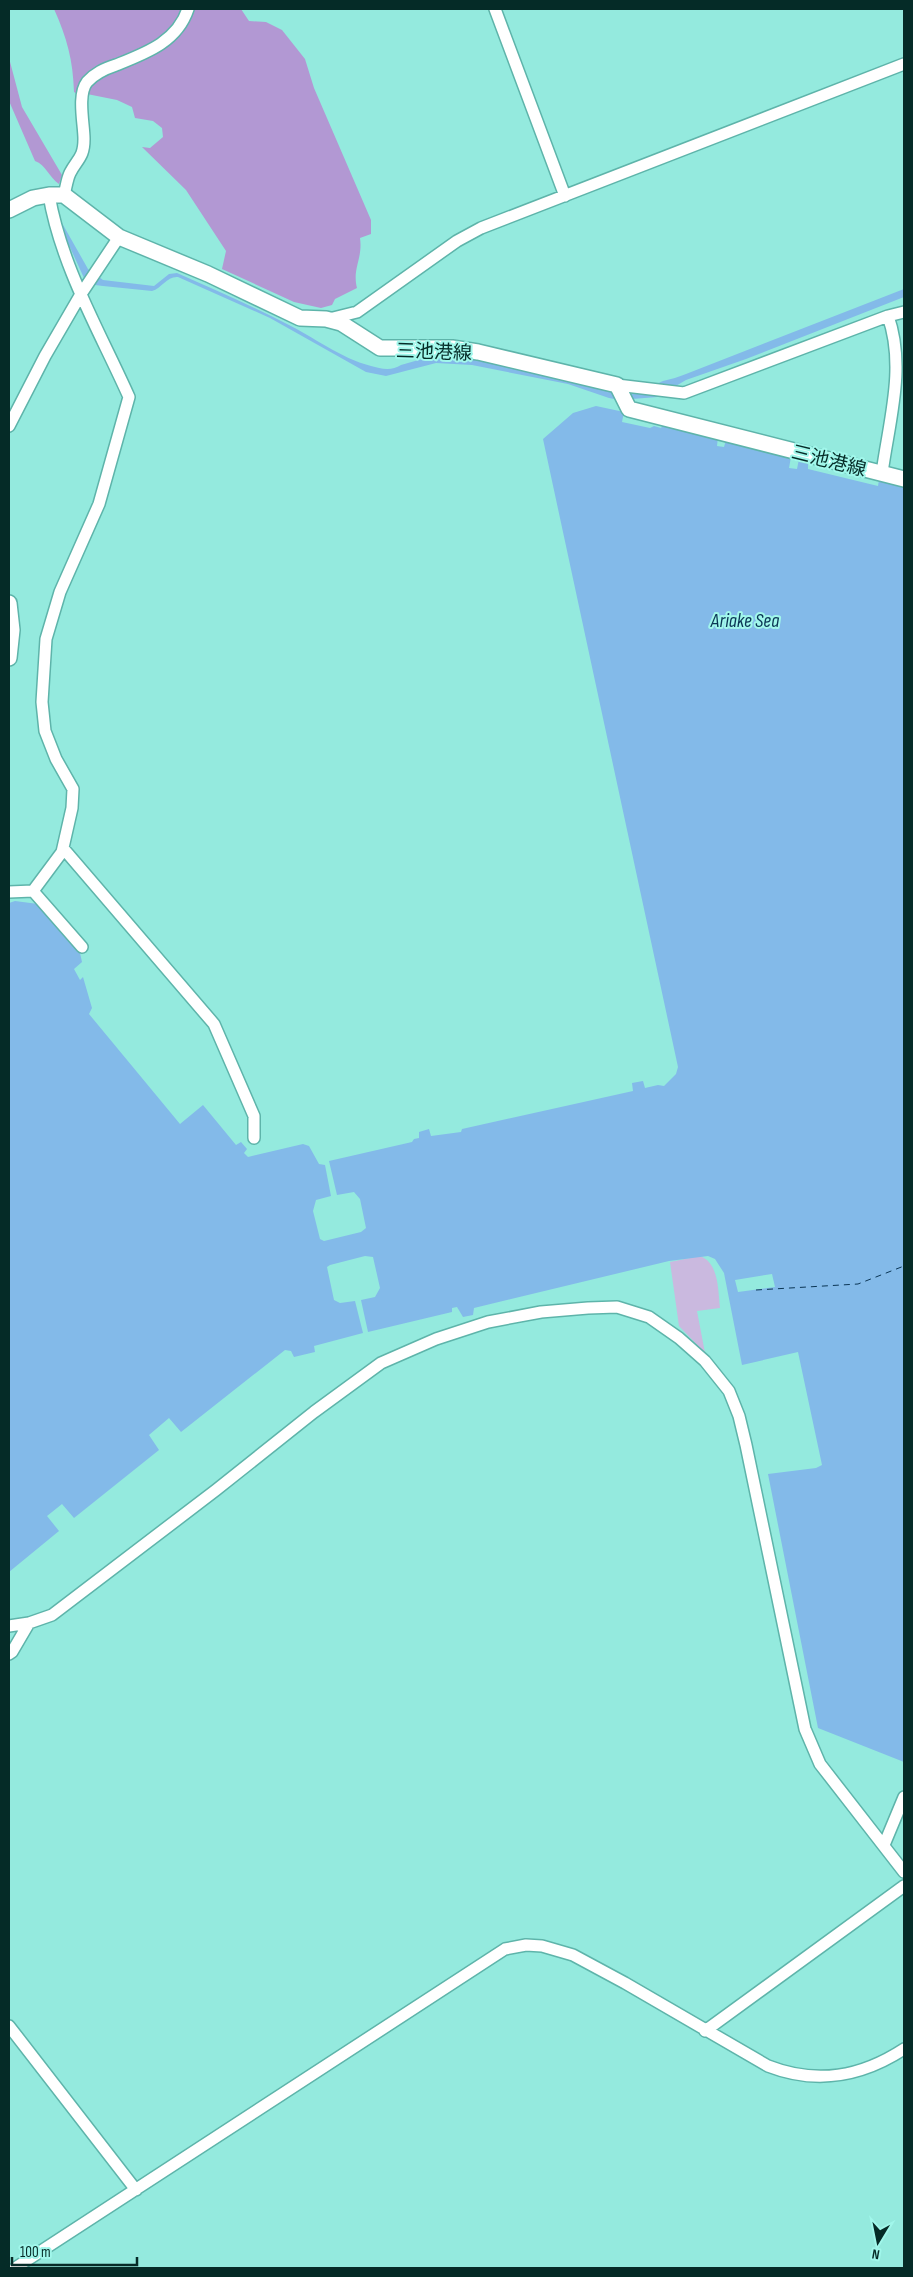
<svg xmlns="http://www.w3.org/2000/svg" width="913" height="2277" font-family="'Sofia Sans Condensed','Noto Sans JP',sans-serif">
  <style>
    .green { fill: #cab9df }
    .forest { fill: #b298d3 }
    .water { fill: #83bae9 }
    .pier { fill: #94eade }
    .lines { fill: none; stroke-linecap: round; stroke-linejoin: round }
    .ferry { stroke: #0b3655; stroke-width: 1; stroke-dasharray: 6 5; stroke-linecap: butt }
    .minor-casing { stroke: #5eb4aa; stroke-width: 14 }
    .major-casing { stroke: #5eb4aa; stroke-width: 18 }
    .minor { stroke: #fff; stroke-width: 11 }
    .major { stroke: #fff; stroke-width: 15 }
    .labels { text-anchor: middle; stroke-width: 4; stroke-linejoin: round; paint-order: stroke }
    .street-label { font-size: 19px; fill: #052b27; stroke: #a1f7eb }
    .water-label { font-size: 20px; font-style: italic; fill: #0b3655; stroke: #a1f7eb }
  </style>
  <rect width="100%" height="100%" fill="#94eade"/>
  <!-- green -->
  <path class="green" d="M700 1256C719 1263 718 1290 720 1308L697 1311 705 1353 679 1326 670 1262Z"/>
  <!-- forest -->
  <path class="forest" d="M54 9H185L170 32 151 45 120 58 77 94 74 92C73 60 67 38 54 9Z
    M193 9H241L249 21 266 22 282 30 305 59 314 88 371 220V234L360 238C363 259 352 268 357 288L335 299 332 305 321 308 294 302 222 269 226 251 186 190 142 147 150 148 163 137 162 128 153 121 135 118 132 107 117 100 87 94 92 83 100 75 159 52 172 42 183 31Z
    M9 58 22 107 62 175 59 184C49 177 46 165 35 161L9 101Z"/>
  <!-- water -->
  <path class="water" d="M58 216 88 269 103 280 154 286 169 274 177 273C213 289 250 305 285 323 314 337 340 358 371 366 381 369 392 371 401 365L436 355 477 357 610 391C628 402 647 387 663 381 671 379 679 377 686 374L904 289V297L746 359 686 380 657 397 620 400 609 398 568 384 472 365 436 363 386 376 366 372 270 318 178 277C167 276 162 288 152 291L103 286 95 285 84 278 58 221Z
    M596 406 624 412 622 422 650 428 654 426 661 428 663 425 718 437 717 446 724 447 726 440 791 457 789 468 797 469 799 459 808 461V469L878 486 879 480 904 486V1762L818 1728 768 1474 816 1468 822 1465 798 1352 742 1365 724 1273 715 1259 708 1256 669 1261 474 1308 473 1315 463 1317 457 1307 452 1308V1312L368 1332 361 1300 375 1297 380 1288 373 1257 365 1256 330 1265 327 1267 334 1300 340 1303 355 1301 363 1333 314 1346 315 1352 294 1357 291 1351 285 1350 181 1432 169 1418 149 1435 159 1450 74 1518 62 1504 47 1516 59 1531 9 1572V903L15 901 38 904 80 953 82 962 74 969 80 980 83 977 92 1008 89 1014 180 1124 203 1105 236 1145 241 1142 247 1149 244 1153 248 1157 303 1144 309 1146 319 1164 325 1165 331 1196 316 1200 313 1211 320 1239 324 1241 361 1232 366 1228 360 1199 354 1192 337 1195 329 1161 412 1142 414 1139 419 1138V1132L429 1129 431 1136 461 1132 462 1129 633 1091 632 1083 643 1081 645 1088 658 1085 664 1086 676 1074 678 1067 543 439 573 413Z"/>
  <!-- pier -->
  <path class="pier" d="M772 1274 775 1287 738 1292 735 1280Z"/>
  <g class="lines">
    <!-- ferry -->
    <path class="ferry" d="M756 1290 858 1284 904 1266"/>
    <!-- minor casing -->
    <g class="minor-casing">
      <path id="minor" d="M495 9 565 196
        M64 195C66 188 67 179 70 173 77 159 84 158 84 139 84 124 77 95 87 82 95 73 104 69 116 65 146 53 177 42 188 9
        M329 319 357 312 457 241 481 228 904 64
        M617 385 684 393 888 316 904 312
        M9 426 45 356 81 294 119 237
        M882 473C889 421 906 367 888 316
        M63 848 214 1024 254 1116V1138
        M33 891 62 852 72 808 73 789 56 759 45 731 42 702 46 639 60 592 99 504 129 397C100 332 61 266 49 195
        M33 891 82 947
        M9 892 33 891
        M9 1626 29 1623 52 1615 216 1490 314 1412 381 1363 436 1339 488 1322 541 1312 588 1308 617 1307 649 1317 679 1338 705 1361 729 1391 739 1416 746 1445 805 1729 820 1764 904 1872
        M9 1654 12 1652 29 1623
        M884 1845 904 1797
        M9 2026 136 2190
        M705 2031 904 1886
        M15 2268 505 1949 526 1945 542 1946 573 1955 625 1983 768 2066C817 2085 861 2077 904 2049"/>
    </g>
    <!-- major casing -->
    <g class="major-casing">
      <path id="major" d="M9 210 33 198 49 195H64L119 237 208 274 300 318 326 319 341 323 380 348H452L478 352 617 385 629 409 904 479
        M9 603 12 630 9 658"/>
    </g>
    <!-- minor -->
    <use href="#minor" class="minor"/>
    <!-- major -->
    <use href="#major" class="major"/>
  </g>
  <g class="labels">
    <!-- street labels -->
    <g class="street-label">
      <text transform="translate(434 351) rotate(2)" y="7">三池港線</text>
      <text transform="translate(829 460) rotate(14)" y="7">三池港線</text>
    </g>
    <!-- water labels -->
    <g class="water-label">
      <text x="745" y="627">Ariake Sea</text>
    </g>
  </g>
  <!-- border -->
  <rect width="913" height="2277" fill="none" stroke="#052b27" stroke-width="20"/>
  <!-- north arrow -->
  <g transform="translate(878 2242) rotate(190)" stroke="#a1f7eb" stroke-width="4" paint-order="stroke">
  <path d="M0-4L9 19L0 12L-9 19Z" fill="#052b27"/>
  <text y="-8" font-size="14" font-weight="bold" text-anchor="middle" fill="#052b27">N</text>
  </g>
  <!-- scale -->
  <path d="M12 2257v8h125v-8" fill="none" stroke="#052b27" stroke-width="2.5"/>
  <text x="20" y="2257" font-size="15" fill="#052b27" stroke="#a1f7eb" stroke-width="4" paint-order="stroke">100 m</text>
</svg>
